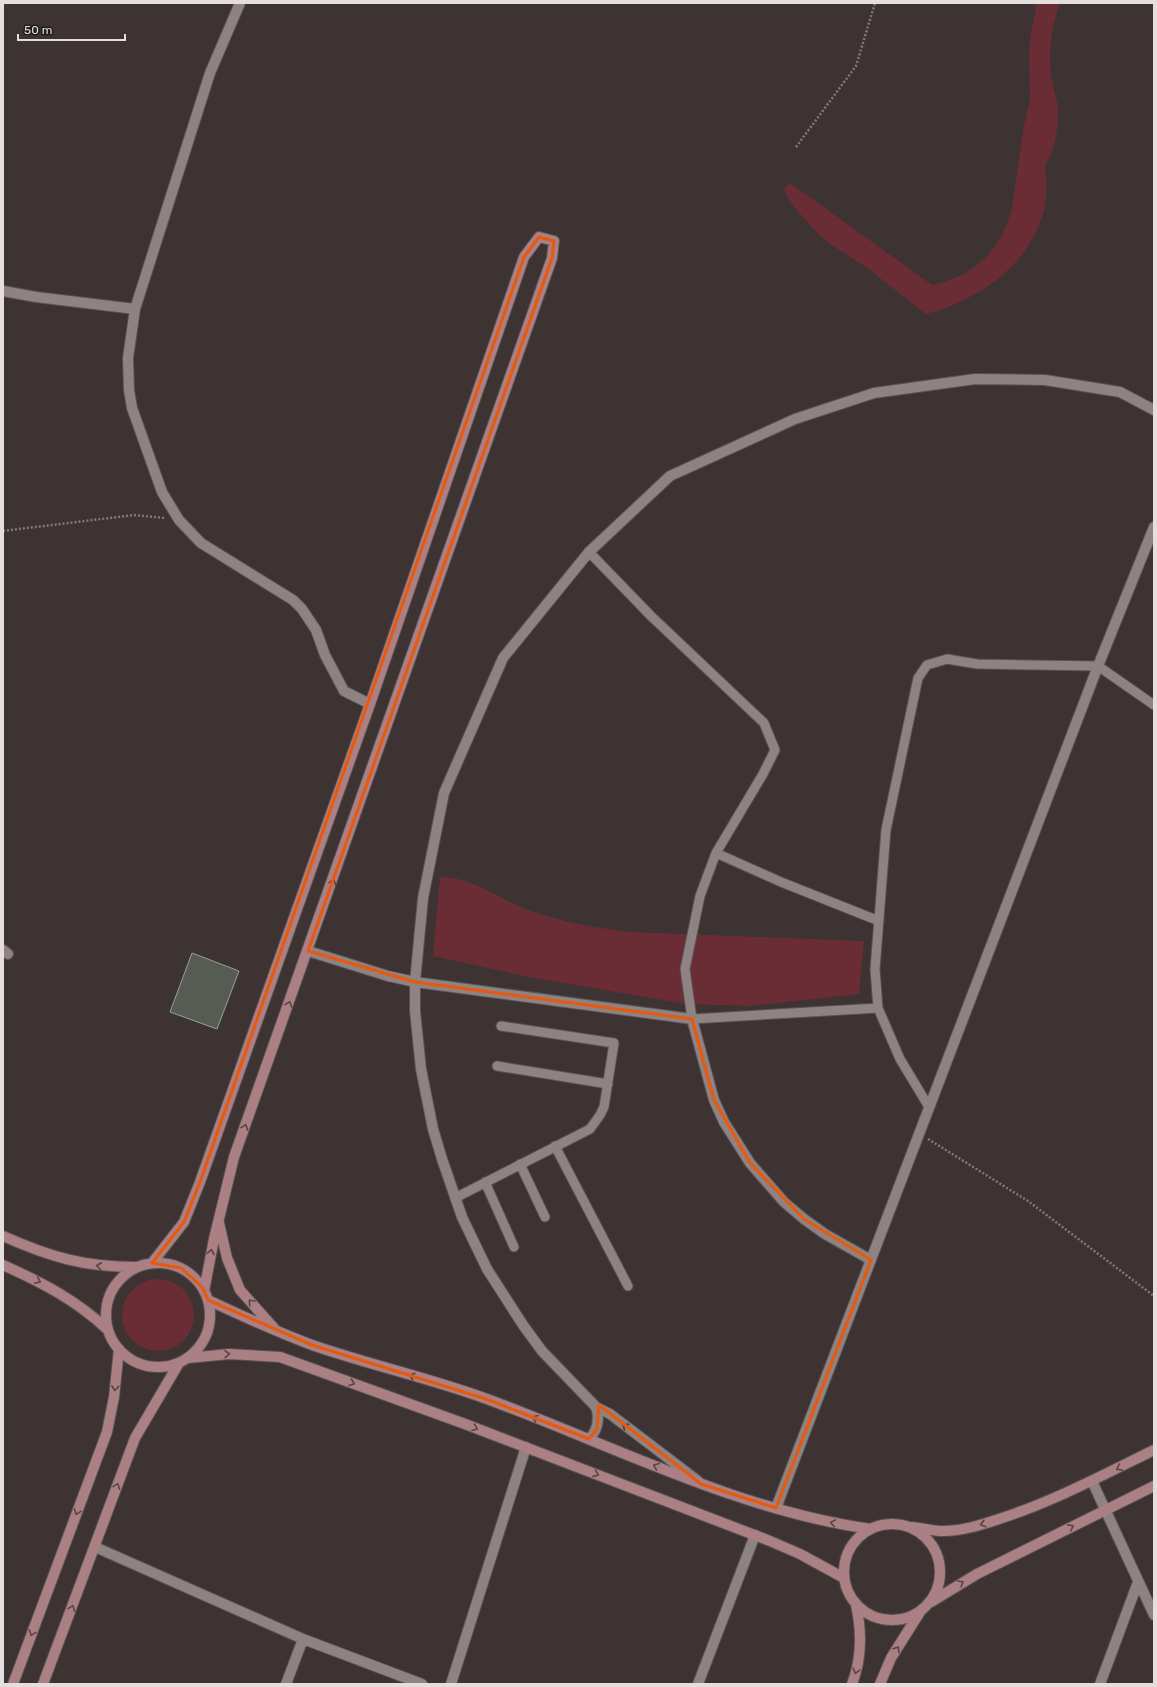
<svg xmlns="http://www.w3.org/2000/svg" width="1157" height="1687" font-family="Rubik,sans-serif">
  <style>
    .green { fill: #6a2d36 }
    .building { fill: #565c54; stroke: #99a097 }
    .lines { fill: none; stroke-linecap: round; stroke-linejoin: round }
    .lane-casing { stroke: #5a5152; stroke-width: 11 }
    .street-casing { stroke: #5a5152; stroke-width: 12 }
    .secondary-casing { stroke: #5a5152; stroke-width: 12 }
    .path { stroke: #827979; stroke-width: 2.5; stroke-dasharray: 2 2; stroke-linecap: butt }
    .lane { stroke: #8e8282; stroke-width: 9 }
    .street { stroke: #8e8282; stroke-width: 10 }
    .secondary { stroke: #aa8084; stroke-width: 10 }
    .oneway { stroke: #574446 }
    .oneway2 { stroke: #464040 }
    .marked { fill: none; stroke: #e8590c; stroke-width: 3; stroke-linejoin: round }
  </style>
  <rect width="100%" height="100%" fill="#3d3333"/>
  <!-- green -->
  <path class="green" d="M1037 3H1060C1052 26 1048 50 1051 75 1053 87 1057 98 1058 110 1058 125 1056 139 1052 152 1050 157 1045 164 1045 169 1045 173 1046 177 1047 181 1047 191 1046 202 1044 211 1029 266 978 300 926 314L866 267 833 246 818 234 795 208 786 195 784 189 790 183 932 285C975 276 1002 250 1012 207L1024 125 1030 100 1029 51 1031 34Z
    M440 877C472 877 499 899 528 910 562 922 596 928 631 932L864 941 859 994 750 1006 686 1004 529 977 433 956Z
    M122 1315a36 36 0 1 1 72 0a36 36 0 1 1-72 0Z"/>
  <!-- building -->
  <path class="building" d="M192 953 239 971 217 1029 170 1012Z"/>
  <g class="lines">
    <!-- lane casing -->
    <g class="lane-casing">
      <path id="lane" d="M589 552 651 616 764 723 775 750 763 774 716 853 700 896 685 969 692 1019 878 1008
        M716 853 781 882 879 921
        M497 1066 608 1084
        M929 1107 900 1059 878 1008 875 969 886 830 918 678 927 665 947 659 977 664 1098 666 1154 705
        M555 1146 628 1286
        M520 1164 545 1217
        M485 1182 514 1247
        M455 1198 590 1129 600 1115 604 1107 614 1043 501 1026"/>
    </g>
    <!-- street casing -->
    <g class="street-casing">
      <path id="street" d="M240 3 210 73 135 309 128 358 129 390 132 408 162 492 179 520 201 543 293 600 302 609 316 630 325 655 344 691 370 704
        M3 291 36 297 135 309
        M3 950 8 954
        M308 951 388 976 415 982 692 1019 714 1100 724 1122 750 1163 784 1202 804 1219 825 1234 871 1260
        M589 1439C598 1430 600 1420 596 1407
        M698 1481 610 1414 596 1407 542 1351 523 1325 487 1269 462 1217 442 1159 433 1129 421 1069 415 1011V982L423 898 444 793 503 658 589 552 670 476 795 419 874 393 975 379 1045 380 1120 392 1154 410
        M1092 1481 1154 1615
        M776 1508 1098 666 1154 527
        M95 1547 303 1639 422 1684
        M286 1684 303 1639
        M451 1684 526 1447
        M698 1684 755 1535
        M1100 1684 1138 1582"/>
    </g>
    <!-- secondary casing -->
    <g class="secondary-casing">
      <path id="secondary" d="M219 1223 227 1258 240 1290 274 1328
        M3 1236C50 1257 84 1267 136 1267
        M152 1263 184 1222 200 1182 370 704 524 257 539 237 554 241 552 258 234 1157 214 1239 204 1291
        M106 1315a52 52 0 1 1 104 0a52 52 0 1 1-104 0Z
        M3 1265C43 1283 76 1300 108 1330
        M208 1300C242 1316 277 1332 312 1345 370 1365 430 1378 487 1399 612 1445 739 1511 871 1529
        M188 1358 229 1354 280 1357 465 1424 770 1541 800 1554 844 1578
        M844 1572a48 48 0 1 1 96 0a48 48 0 1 1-96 0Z
        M912 1527C922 1528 933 1531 943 1531 962 1531 981 1525 999 1519 1052 1502 1103 1475 1154 1450
        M931 1602 977 1574 1154 1486
        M13 1684 107 1432 114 1397 119 1349
        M43 1684 135 1438 179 1363
        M852 1684C862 1658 862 1632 856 1605
        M880 1684 891 1658 920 1612"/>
    </g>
    <!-- path -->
    <path class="path" d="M796 147 856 66 875 3
      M3 531 134 515 165 518
      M928 1139 1028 1201 1154 1296"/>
    <!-- lane -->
    <use href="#lane" class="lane"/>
    <!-- street -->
    <use href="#street" class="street"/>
    <!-- secondary -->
    <use href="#secondary" class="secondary"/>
  </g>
  <!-- one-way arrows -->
  <defs><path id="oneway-chevron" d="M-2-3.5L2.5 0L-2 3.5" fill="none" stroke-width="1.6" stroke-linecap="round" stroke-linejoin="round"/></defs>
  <g class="oneway">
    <use href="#oneway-chevron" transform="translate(333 882) rotate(-70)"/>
    <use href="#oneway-chevron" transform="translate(289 1004) rotate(-70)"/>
    <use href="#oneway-chevron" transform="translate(245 1127) rotate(-70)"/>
    <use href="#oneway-chevron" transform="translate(211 1252) rotate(-80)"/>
    <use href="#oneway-chevron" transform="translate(99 1266) rotate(-174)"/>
    <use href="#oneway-chevron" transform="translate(38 1281) rotate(25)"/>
    <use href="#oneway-chevron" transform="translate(251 1302) rotate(-133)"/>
    <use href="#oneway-chevron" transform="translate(227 1354) rotate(-2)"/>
    <use href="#oneway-chevron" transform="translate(412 1376) rotate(-163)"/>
    <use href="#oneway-chevron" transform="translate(352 1383) rotate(20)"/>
    <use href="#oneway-chevron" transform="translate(115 1388) rotate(96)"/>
    <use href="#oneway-chevron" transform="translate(535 1418) rotate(-159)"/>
    <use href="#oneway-chevron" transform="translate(475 1428) rotate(21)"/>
    <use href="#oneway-chevron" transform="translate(656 1466) rotate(-158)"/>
    <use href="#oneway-chevron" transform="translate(1119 1468) rotate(154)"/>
    <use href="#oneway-chevron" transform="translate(596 1474) rotate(21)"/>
    <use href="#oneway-chevron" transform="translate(117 1486) rotate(-69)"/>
    <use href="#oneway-chevron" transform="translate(77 1512) rotate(110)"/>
    <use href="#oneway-chevron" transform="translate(833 1523) rotate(-170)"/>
    <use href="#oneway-chevron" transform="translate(983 1524) rotate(164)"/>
    <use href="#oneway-chevron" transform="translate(1071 1527) rotate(-26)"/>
    <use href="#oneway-chevron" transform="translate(961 1583) rotate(-31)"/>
    <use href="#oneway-chevron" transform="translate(72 1608) rotate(-69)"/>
    <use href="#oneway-chevron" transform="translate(32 1633) rotate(110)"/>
    <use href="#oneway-chevron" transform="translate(897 1649) rotate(-58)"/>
    <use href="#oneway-chevron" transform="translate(856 1671) rotate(106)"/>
  </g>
  <use class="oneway2" href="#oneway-chevron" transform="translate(625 1426) rotate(-143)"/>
  <!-- marked area -->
  <path class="marked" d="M539 237 554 241 552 258 308 951 415 982 692 1019 714 1100 750 1163 804 1219 871 1260 776 1508 701 1484 599 1405 597 1429 589 1439 486 1399 312 1345 208 1300 202 1287 181 1268 152 1263 184 1222 200 1182 524 257Z"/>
  <!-- border -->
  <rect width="1157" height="1687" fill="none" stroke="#e4dede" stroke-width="8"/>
  <!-- scale -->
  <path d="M18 34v6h107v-6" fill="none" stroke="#e4dede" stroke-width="2"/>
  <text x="24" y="34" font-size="12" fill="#e4dede" stroke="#201c1c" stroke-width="3" paint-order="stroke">50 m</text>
</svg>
